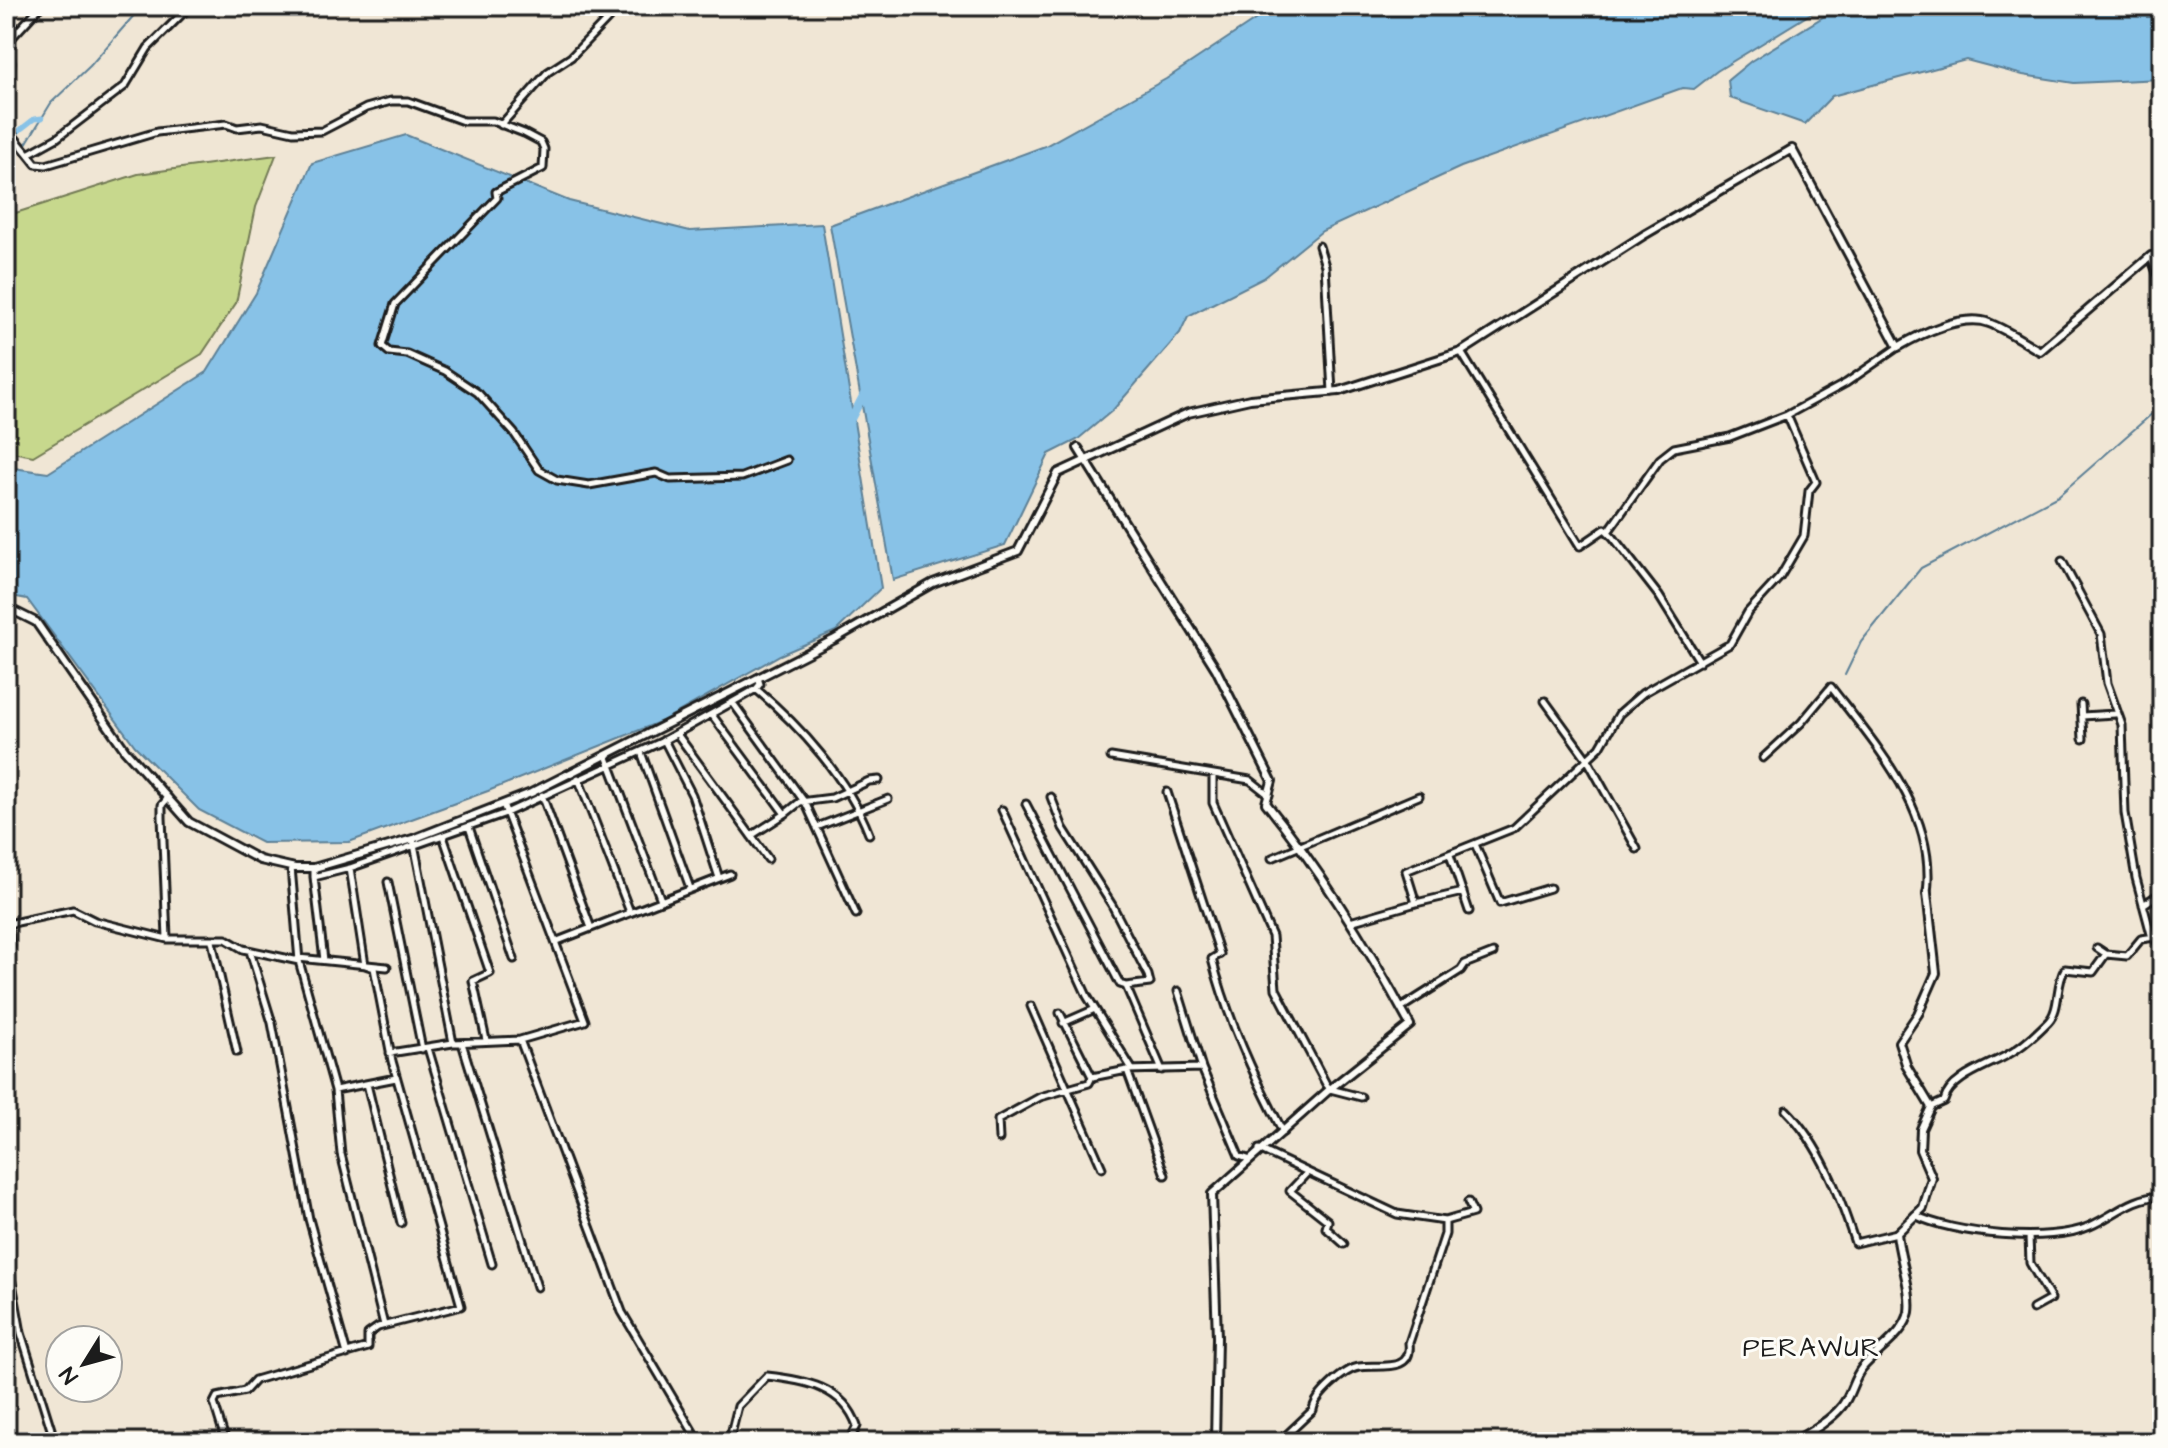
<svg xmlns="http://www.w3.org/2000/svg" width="2168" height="1448" font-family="'Architects Daughter',sans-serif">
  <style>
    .green { fill: #c7d88d; stroke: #727a54; stroke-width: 2 }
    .water { fill: #88c2e7; stroke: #5d8096; stroke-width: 2 }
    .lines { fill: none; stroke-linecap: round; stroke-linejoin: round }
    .stream { stroke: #5d8096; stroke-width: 2 }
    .canal { stroke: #88c2e7; stroke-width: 5 }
    .river { stroke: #88c2e7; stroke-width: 8 }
    .minor-casing { stroke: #1c1c1c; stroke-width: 11 }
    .tertiary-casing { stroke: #1c1c1c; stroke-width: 12 }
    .primary-casing { stroke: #1c1c1c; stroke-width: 13 }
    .minor { stroke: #fdfcf7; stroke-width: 5 }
    .tertiary { stroke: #fdfcf7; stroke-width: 6 }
    .primary { stroke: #fdfcf7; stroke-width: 7 }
    .labels { text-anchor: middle; stroke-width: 6; stroke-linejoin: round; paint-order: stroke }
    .quarter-label { font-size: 26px; letter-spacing: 2px; fill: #1c1c1c; stroke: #fdfcf7 }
  </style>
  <rect width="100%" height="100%" fill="#f0e6d5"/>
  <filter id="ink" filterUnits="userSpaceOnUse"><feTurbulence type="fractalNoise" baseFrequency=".0125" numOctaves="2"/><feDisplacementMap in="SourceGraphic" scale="16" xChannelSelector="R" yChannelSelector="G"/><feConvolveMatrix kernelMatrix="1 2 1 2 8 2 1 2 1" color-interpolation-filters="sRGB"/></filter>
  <g filter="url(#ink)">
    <!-- green -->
    <path class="green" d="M276 155 256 207 236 303 202 354 33 456 6 451V216L138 174Z"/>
    <!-- water -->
    <path class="water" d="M1276 6H1823L1717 71 1694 89 1682 88 1461 167 1322 231 1264 278 1188 316 1180 333 1113 410 1077 440 1049 454 1005 545 893 580 830 225 1045 146 1166 79Z
      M1841 6H2162V79L2074 83 2023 75 1966 60 1832 96 1805 124 1730 98 1728 80 1751 61Z
      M406 135 569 201 690 231 822 224 881 588 836 631 780 655 662 721 488 791 349 842 262 843 199 810 135 746 27 599 6 595V467L48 473 207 372 256 293 312 163Z"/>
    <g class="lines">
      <!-- stream -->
      <path class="stream" d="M26 144 51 103 90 66 142 6
        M6 159 21 148
        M1845 675 1861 642 1921 568 2058 496 2162 405"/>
      <!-- canal -->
      <path class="canal" d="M16 133 34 119 42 118"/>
      <!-- river -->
      <path class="river" d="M849 423 865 392"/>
      <!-- minor casing -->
      <g class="minor-casing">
        <path id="minor" d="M6 44 41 6
          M501 125 548 72 571 57 620 6
          M6 127 28 154 57 138 125 86 148 48 190 6
          M28 154 36 164 46 165 157 132 226 124 237 128 262 125 293 132 322 131 366 108 391 101H408L463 121H493L524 133 541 142 544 149 543 168 496 192 497 198 395 304 382 346 389 352 407 354 445 371 478 393 514 433 539 470 557 480 589 485 656 473 670 479 742 477 787 460
          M1319 246 1325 266 1332 392
          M1461 352 1580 546 1605 529 1613 537 1659 596 1700 662
          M1608 532 1660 459 1674 448 1730 437 1787 415
          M2062 561 2101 634 2107 683 2122 725 2125 813 2136 878 2151 934 2162 949
          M756 689C800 726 848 779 869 834
          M1545 701 1587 759 1637 849
          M733 703 806 804 856 914
          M2081 704 2083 739
          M712 715 785 814 800 802 832 798 869 781 879 780
          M2082 716 2115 714
          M677 734 768 859
          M664 740 692 795 719 878
          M641 752 690 888
          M606 755 661 900
          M1111 757 1250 780 1269 795
          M1763 758 1801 723 1831 687C1877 747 1937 813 1927 893
          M1213 775V803L1272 936 1276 989 1326 1084 1330 1089 1361 1097
          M578 778 630 912
          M1167 792 1220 954 1212 959C1228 1020 1254 1076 1283 1132
          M542 795 591 928
          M1051 797 1063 828 1112 905 1148 975 1150 983 1126 986
          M503 804 585 1021 520 1040
          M1026 804 1120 984 1126 986 1162 1070
          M1002 810 1087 996 1132 1069 1127 1070 1165 1175
          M469 827 514 959
          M817 827 888 799
          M443 836 490 973 473 981 486 1040
          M751 836 785 814
          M413 839 453 1043 520 1040 622 1312 699 1442
          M1475 844 1500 903 1550 888
          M1450 855 1469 911
          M1272 858 1419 796
          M314 868V877L350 868 506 813 661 742 756 689 760 684 758 678
          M314 877 324 960
          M388 882 422 1049
          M1416 903 1463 892
          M2143 905 2162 892
          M1350 922 1416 903 1406 871 1514 828 1600 747 1619 714 1643 693 1730 644 1748 612 1780 577 1804 536 1809 491 1816 482 1787 415 1846 383 1898 347
          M167 938 162 817V805L168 798
          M212 941 237 1052
          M555 942 730 874
          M2097 948 2106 954 2127 956 2141 939 2162 936
          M6 949 11 946 8 924 73 910 95 921 167 939H226L243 949 299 961 291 867
          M250 951 272 1023 309 1219 347 1354
          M298 958 387 967
          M299 961 335 1090 341 1154 384 1325
          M1178 991 1202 1068
          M1031 1006 1102 1168
          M1401 1008 1461 970 1465 964 1493 953
          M1060 1013 1092 1077
          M1063 1023 1095 1009
          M462 1043 537 1287
          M428 1048 492 1264
          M390 1053 453 1043
          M367 1084 401 1223
          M335 1090 396 1078
          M1931 1107 1944 1101C1950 1077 1989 1066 2009 1054 2022 1047 2037 1033 2048 1022 2061 1009 2055 985 2065 969L2093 972 2106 954
          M1786 1110C1821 1145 1840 1197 1855 1243L1897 1233
          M999 1139 998 1120 1040 1097 1089 1083 1092 1077 1127 1070 1202 1068 1239 1156 1248 1159
          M1259 1149 1397 1214 1445 1221V1234L1409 1343C1413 1374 1378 1364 1359 1367 1345 1369 1315 1395 1313 1410L1279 1442
          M1306 1174 1290 1191 1328 1221 1326 1228 1344 1244
          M1915 1215C1952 1234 2051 1244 2090 1226 2115 1215 2132 1197 2162 1196
          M1445 1221 1473 1213 1468 1202
          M2029 1236 2030 1263 2051 1299 2033 1309
          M6 1249 21 1333 55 1442
          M2156 1433 2162 1442
          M226 1442 214 1403 217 1397 245 1391 255 1380 368 1347V1334L378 1327 461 1306 392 1061 374 968 365 965 350 868
          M729 1442 738 1406 767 1376C804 1380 844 1387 857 1426L849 1442"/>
      </g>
      <!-- tertiary casing -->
      <g class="tertiary-casing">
        <path id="tertiary" d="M1078 448 1216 669 1272 781 1266 803C1322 872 1368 947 1410 1025L1330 1089 1212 1194 1217 1337 1215 1442
          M6 607 36 622 125 750 189 822 260 860 295 868H314L413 839 531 793 833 640 933 583 1018 551 1058 473 1188 413 1250 399 1339 391 1461 352 1644 235 1792 149 1898 347C1920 334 1963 313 1989 323 2007 330 2024 342 2040 351L2151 256 2162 284
          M1793 1442C1810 1432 1830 1421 1842 1406 1851 1395 1853 1379 1862 1368 1876 1351 1905 1334 1909 1312 1912 1290 1899 1257 1897 1233L1923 1208 1932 1178 1920 1150 1921 1129 1931 1107 1907 1067 1899 1042 1918 1014 1936 973 1927 893"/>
      </g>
      <!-- primary casing -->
      <g class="primary-casing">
        <path id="primary" d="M6 45 10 63 6 99"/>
      </g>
      <!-- minor -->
      <use href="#minor" class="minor"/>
      <!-- tertiary -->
      <use href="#tertiary" class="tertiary"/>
      <!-- primary -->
      <use href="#primary" class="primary"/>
    </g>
  </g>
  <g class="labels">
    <!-- quarter labels -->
    <g class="quarter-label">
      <text x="1812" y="1356">PERAWUR</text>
    </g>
  </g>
  <!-- margin -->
  <rect width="2168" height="1448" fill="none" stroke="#fdfcf7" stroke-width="32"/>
  <rect x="16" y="16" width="2136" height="1416" fill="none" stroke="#1c1c1c" stroke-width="3" filter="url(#ink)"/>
  <!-- north arrow -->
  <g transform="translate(84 1364) rotate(233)"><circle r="38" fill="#fdfcf7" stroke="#a3a29f" stroke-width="2"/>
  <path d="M0-6L14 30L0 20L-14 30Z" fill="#1c1c1c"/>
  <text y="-12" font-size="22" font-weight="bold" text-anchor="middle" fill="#1c1c1c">N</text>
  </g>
</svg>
